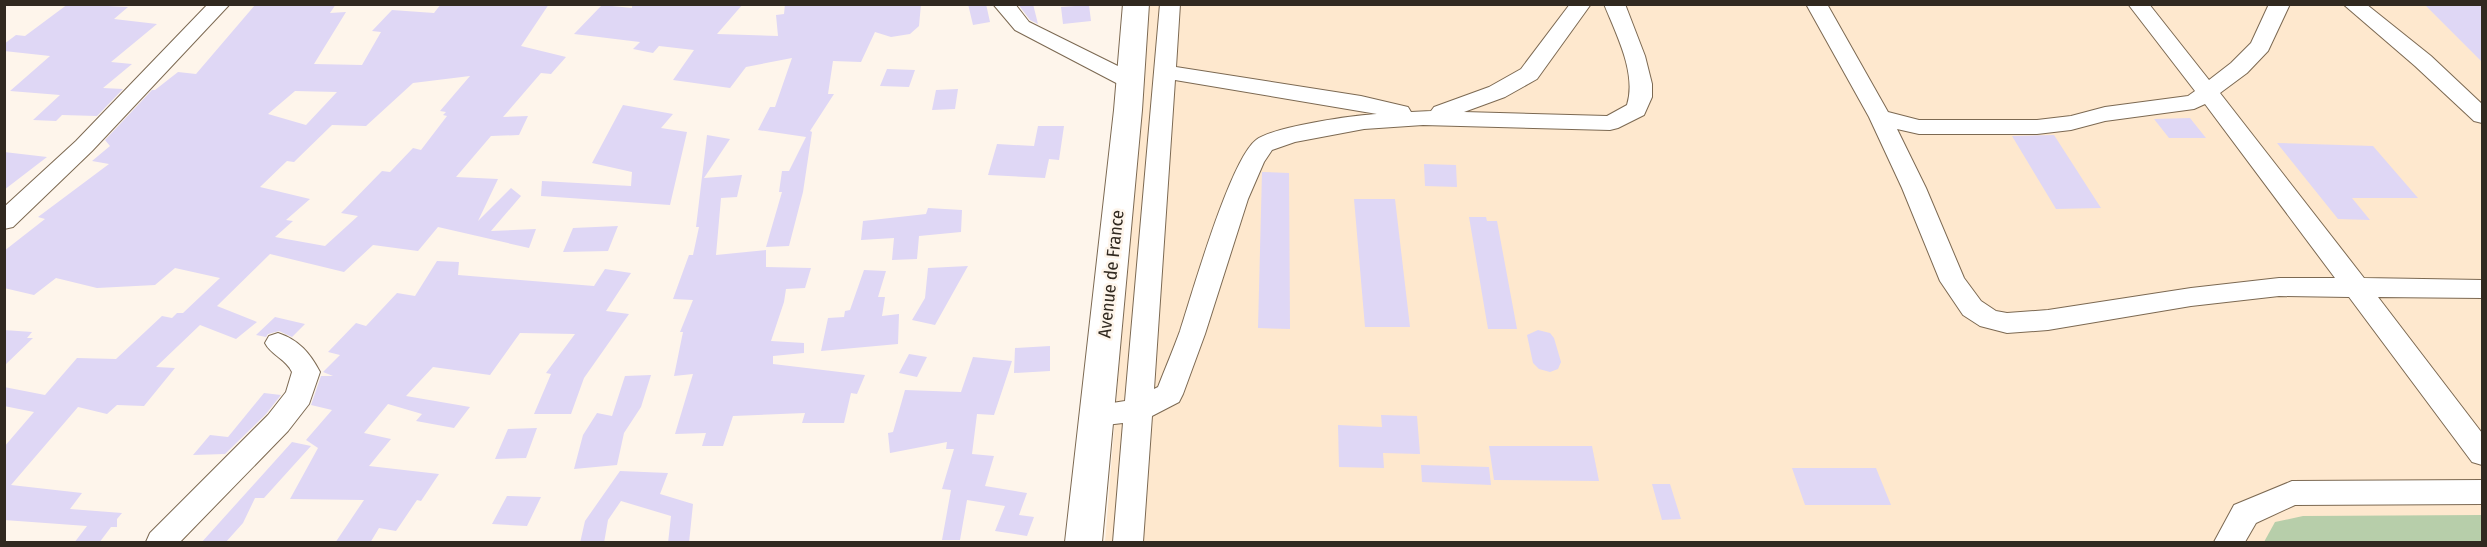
<svg xmlns="http://www.w3.org/2000/svg" width="2487" height="547" font-family="'Fira Sans Condensed',sans-serif">
  <style>
    .built { fill: #fee8ce }
    .green { fill: #b7ceaa }
    .building { fill: #dfd7f5; fill-rule: evenodd }
    .lines { fill: none; stroke-linecap: round; stroke-linejoin: round }
    .minor-casing { stroke: #7c6952; stroke-width: 2 }
    .major-casing { stroke: #7c6952; stroke-width: 2 }
    .minor { fill: #fff; fill-rule: evenodd }
    .major { fill: #fff; fill-rule: evenodd }
    .labels { text-anchor: middle; stroke-width: 5; stroke-linejoin: round; paint-order: stroke }
    .street-label { font-size: 18px; fill: #312920; stroke: #fef5eb }
  </style>
  <rect width="100%" height="100%" fill="#fef5eb"/>
  <!-- built -->
  <path class="built" d="M1148 5H2482V542H1105Z"/>
  <!-- green -->
  <path class="green" d="M2482 515V542H2264L2275 522 2303 516Z"/>
  <!-- building -->
  <path class="building" d="M68 4 128 7 114 19 157 24 111 62 132 64 103 88 123 89 97 116 62 115 56 121 33 120 60 95 10 91 50 56 4 51V44L16 35 25 36Z
    M336 4 330 13 346 12 314 64 362 65 381 32 372 31 392 10 434 13 441 4H549L521 46 566 57 551 74 541 73 503 117 528 116 519 135 491 136 456 177 498 179 478 221 511 188 521 196 491 231 536 229 529 248 438 227 418 251 373 245 344 272 270 254 217 306 257 322 236 339 200 325 156 367 175 368 144 406 117 405 107 414 78 407 11 485 82 493 70 509 122 513 117 519V527H111L99 543H74L87 526 4 520V447L34 412 4 406V387L45 395 77 358 116 359 162 316 172 318 177 313H183L220 278 175 268 155 285 97 288 56 278 34 295 4 288V251L45 219 38 217 109 164 92 161 110 146 105 140 152 90H155L178 72 196 74 255 5ZM470 76 440 111 446 112 443 115 447 116 421 150 413 148 390 172 382 171 341 213 358 216 325 246 275 237 293 221 286 220 310 199 260 187 287 161 294 162 332 125 366 126 413 83ZM295 91 337 92 306 125 268 114Z
    M632 4H743L717 34 778 36 776 15 784 14 785 4H921L919 26 910 34 891 37 875 32 861 62 833 61 828 94H834L810 131 812 132 803 192 789 246 766 247 782 192H779L782 171H789L806 137 758 130 770 107H775L792 58 746 67 730 88 673 80 694 50 659 46 653 53 633 49 640 42 574 34 602 5 632 8Z
    M968 4H986L990 22 973 25Z
    M1018 4H1033L1038 24 1030 20Z
    M2424 4H2482V62Z
    M1089 5 1091 21 1063 24 1061 7Z
    M887 69 915 70 909 87 880 86Z
    M958 89 955 109 932 110 936 90Z
    M623 105 673 114 661 128 687 132 670 205 541 196 542 181 631 186 632 172 592 163Z
    M2190 118 2206 138H2169L2154 119Z
    M1038 126H1064L1059 160 1049 159 1045 178 988 175 997 144 1034 146Z
    M707 135 730 139 704 178 742 175 737 197 721 198 716 255 766 250V267L811 268 805 288 786 289 784 302 771 341 804 343V353L773 356V364L865 375 857 394 851 393 844 423H802L805 413 733 416 723 446H702L706 433 675 434 693 374 674 376 683 332H680L693 300 673 299 689 255H693L699 227H696Z
    M2054 135 2101 208 2056 209 2012 136Z
    M2277 143 2373 146 2418 198H2352L2370 220 2338 219Z
    M4 152 47 157 4 190Z
    M1424 164 1456 165 1457 187 1425 186Z
    M1262 172 1289 173 1290 329 1258 328Z
    M1354 199H1395L1410 327H1365Z
    M928 208 962 210 961 232 919 236 917 259 892 260 894 238 861 240 863 221 926 214Z
    M1469 217H1486L1487 221H1497L1517 329H1488Z
    M618 226 608 251 563 252 573 228Z
    M437 261 459 262 458 275 594 286 605 269 631 273 606 311 629 314 584 378 571 414H534L551 374 546 373 575 334 520 333 490 375 433 367 406 396 470 407 454 428 416 421 422 414 388 404 364 433 391 439 369 466 439 474 421 501 417 500 396 531 379 528 370 543H335L364 500 290 499 318 448 306 440 332 410 311 405 321 376H333L323 372 340 355 328 352 356 323 366 326 397 293 415 296Z
    M968 266 935 325 912 320 925 298 928 268Z
    M864 270 886 271 878 297H885L882 316 899 314 898 344 821 351 828 318 844 317 845 311 850 310Z
    M275 317 305 324 292 337 279 331 268 334 266 337 256 335Z
    M4 330 32 332 27 338H33L4 366Z
    M1538 330 1550 333 1554 338 1561 362 1558 369 1550 372 1539 369 1533 363 1527 335Z
    M1050 346V371L1014 373 1015 348Z
    M909 354 927 357 917 377 899 373Z
    M973 357 1012 361 994 415 977 414 972 454 994 456 985 486 1027 493 1019 515 1034 517 1027 536 995 531 1005 506 967 500 960 540H942L951 490 942 489 954 449H946L947 442 890 453 888 433 893 432 905 390 961 392Z
    M651 375 641 407 624 433 617 465 574 469 583 435 597 413 612 416 625 376Z
    M264 393 281 395 266 414 225 454 193 455 210 435 228 437Z
    M1381 415 1417 416 1420 454 1383 453 1384 468 1339 467 1338 425 1382 427Z
    M537 428 526 458 495 459 508 429Z
    M292 442 311 446 264 498H255L243 523 225 543H201Z
    M1489 446H1592L1599 481 1494 480Z
    M1421 465 1489 467 1491 485 1422 482Z
    M1792 468H1876L1891 505H1805Z
    M620 471 668 473 660 494 693 504 689 543H668L671 516 621 501 608 520 604 543H580L585 521Z
    M1652 484H1670L1681 519 1662 520Z
    M507 496 541 497 527 526 492 524Z"/>
  <g class="lines">
    <!-- minor casing -->
    <g class="minor-casing">
      <path id="minor" d="M208 4H230L92 151 13 227 4 229V207L76 141Z
        M993 4H1015L1029 22 1138 76 1141 81 1138 86 1130 88 1122 86 1015 30Z
        M1160 4H1180L1176 67 1361 96 1408 107 1411 112 1431 111 1434 107 1489 87 1521 69 1570 4H1591L1537 79 1505 97 1464 112 1607 116 1627 105C1637 73 1616 34 1604 4H1625L1645 56 1652 84V97L1644 115 1618 128 1610 130 1423 125 1364 129 1295 142 1272 150 1264 162 1248 199 1205 334 1183 394 1179 402 1152 416 1143 542H1113L1123 423 1097 426 1087 423 1083 415 1087 407 1125 401ZM1175 80 1377 114C1354 115 1272 127 1256 140 1230 160 1192 294 1180 331 1173 350 1165 369 1158 387L1154 389Z
        M1806 4H1827L1888 112 1919 120H2037L2071 116 2105 107 2188 96 2195 91 2128 4H2149L2209 80 2231 63 2251 43 2269 4H2290L2268 51 2247 73 2220 93 2364 278 2482 280V298L2378 297 2482 433V465L2472 462 2349 297 2279 296 2191 306 2048 330 2007 333 1980 326 1963 315 1940 281 1902 188 1869 117ZM2205 104 2335 278H2279L2191 288 2048 310 2007 313 1996 311 1981 301 1964 278 1926 188 1897 129 1919 134H2037L2071 130 2105 121 2194 109Z
        M2343 4H2366L2431 56 2482 104V123L2474 121 2415 66Z
        M278 333C299 340 310 353 320 372L309 404 288 431 180 542H146L150 533 268 415 286 392 292 372C286 359 271 355 265 343L269 336Z
        M2482 480V504L2295 505 2256 523 2245 542H2214L2234 505 2292 481Z"/>
    </g>
    <!-- major casing -->
    <g class="major-casing">
      <path id="major" d="M1123 4H1149L1142 110 1102 542H1065L1114 110Z"/>
    </g>
    <!-- minor -->
    <use href="#minor" class="minor"/>
    <!-- major -->
    <use href="#major" class="major"/>
  </g>
  <g class="labels">
    <!-- street labels -->
    <g class="street-label">
      <text transform="translate(1111 274) rotate(-84)" y="6">Avenue de France</text>
    </g>
  </g>
  <!-- border -->
  <rect width="2487" height="547" fill="none" stroke="#312920" stroke-width="12"/>
</svg>
